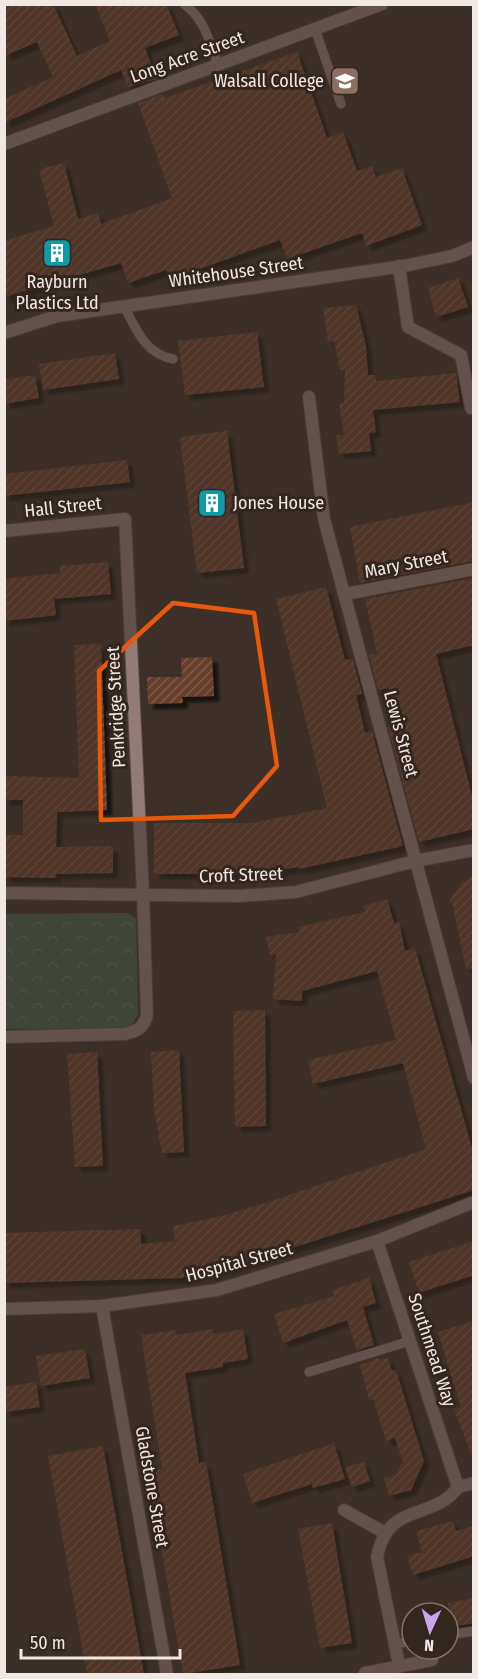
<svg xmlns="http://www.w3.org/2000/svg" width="478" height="1679" font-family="'Fira Sans Condensed',sans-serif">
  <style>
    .park { fill: url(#park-crowns) }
    .building { fill: url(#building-hatch); filter: url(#shadow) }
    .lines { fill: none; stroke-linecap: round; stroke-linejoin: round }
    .service-casing { stroke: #5a4d46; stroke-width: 10 }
    .minor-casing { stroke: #5a4d46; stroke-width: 14 }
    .tertiary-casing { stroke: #5a4d46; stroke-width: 14 }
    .service { stroke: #937c78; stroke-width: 9 }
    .minor { stroke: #937c78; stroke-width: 12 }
    .tertiary { stroke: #937c78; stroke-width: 12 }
    .marked { fill: none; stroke: #e8590c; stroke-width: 4.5; stroke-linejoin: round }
    .labels { text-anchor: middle; stroke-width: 6; stroke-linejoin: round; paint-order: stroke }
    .street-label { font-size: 18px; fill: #f1e8e3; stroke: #33261e }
    .poi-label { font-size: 18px; fill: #f1e8e3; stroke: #33261e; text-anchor: end }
  </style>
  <defs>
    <pattern id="park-crowns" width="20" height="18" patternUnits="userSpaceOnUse" patternTransform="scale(1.5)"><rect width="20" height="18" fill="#45604f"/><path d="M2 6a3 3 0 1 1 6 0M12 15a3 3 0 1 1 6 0" fill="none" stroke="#607768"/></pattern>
    <pattern id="building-hatch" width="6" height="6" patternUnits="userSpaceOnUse" patternTransform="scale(1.5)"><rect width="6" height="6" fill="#683e2c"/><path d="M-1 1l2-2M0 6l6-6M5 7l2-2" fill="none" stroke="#7e5a4a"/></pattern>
    <filter id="shadow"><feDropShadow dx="5.5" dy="5.5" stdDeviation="1.5" flood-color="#0009"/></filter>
  </defs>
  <rect width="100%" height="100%" fill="#3d3028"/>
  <!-- park -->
  <path class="park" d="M128 913 136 918 138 1014 130 1029H5L4 914Z"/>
  <!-- building -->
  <path class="building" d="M4 4H53L77 56 110 41 95 4H166L179 35 145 48 157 79 128 87 121 70 4 123V99L53 77 37 42 4 56Z
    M297 52 327 138 343 132 357 171 372 166 376 177 402 168 422 225 366 246 362 233 287 259 280 240 169 280 166 270 128 283 121 263 4 297V241L54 226 39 169 64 163 78 219 98 213 101 224 172 198 138 103 163 94 165 98Z
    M458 278 468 307 436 317 428 288Z
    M356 305 366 346 368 375H375L376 381 456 373 460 402 373 410 376 432 369 433 371 451 339 454 336 435H344L339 404 344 403 345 370H340L334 341 328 342 323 308Z
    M257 332 264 387 185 395 178 341Z
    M115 353 119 379 43 390 39 364Z
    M35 375 39 398 4 404V380Z
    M227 431 244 568 197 573 180 437Z
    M127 460 130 482 4 496V474Z
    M474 502V561L360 583 350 527Z
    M108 562 111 594 54 599 56 615 4 621V579L60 573V566Z
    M474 578V645L436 654 474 804V829L419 842 388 727 397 725 388 688 378 690 369 655 377 653 365 599Z
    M326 587 345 660 353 659 362 694 356 695 365 733 372 731 403 846 299 869V867L252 874H154V823H252L327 808 276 599Z
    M101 644 107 810 57 812 56 847 113 846V873L56 874V878L4 877V835H23V800H4V776L79 778 74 645Z
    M212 657 214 696 182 697 183 703 148 704 147 677H182L181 658Z
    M474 874V968L466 969 452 902H449L463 880 465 882Z
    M387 899 394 923 399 922 405 951 415 948 474 1155V1190L229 1268 181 1278 4 1283V1233L140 1229 141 1244 175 1241 173 1226 222 1216 271 1201 426 1149 403 1063 313 1084 308 1060 396 1040 377 971 302 991V1001L273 999 276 954 270 955 266 937 299 932 298 927 365 912 363 906Z
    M265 1010 266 1126 235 1127 233 1011Z
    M179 1050 184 1152 162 1153 154 1110 151 1052Z
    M97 1052 103 1166 75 1167 67 1054Z
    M474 1241V1275L419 1293 409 1262Z
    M369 1278 376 1303 363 1307 374 1345 357 1350 347 1320 283 1343 274 1314 334 1296 332 1290Z
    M474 1321V1456H472L454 1409 461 1407 438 1332Z
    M213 1329V1334L243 1329 248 1359 223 1363V1367L185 1373 199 1463 206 1462 240 1665 183 1674 148 1472 162 1469 141 1335 176 1330V1335Z
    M85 1349 90 1378 41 1386 36 1356Z
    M378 1358 379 1360 388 1358 392 1371 396 1370 424 1461 411 1490 389 1496 384 1478 395 1475 403 1461 395 1438 386 1441 373 1399 369 1400 360 1365Z
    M36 1382 40 1407 4 1412V1387Z
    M334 1443 345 1479 313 1488 312 1484 252 1503 243 1474Z
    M103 1446 134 1619 144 1674H87L78 1625 48 1456Z
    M364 1462 370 1481 352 1487 345 1467Z
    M453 1521 456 1531 474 1526V1556L413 1575 407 1556 422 1552 416 1531Z
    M332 1523 352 1643 320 1648 298 1529Z
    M474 1598V1623L448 1627V1603Z"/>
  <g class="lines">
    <!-- service casing -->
    <g class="service-casing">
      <path id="service" d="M184 4C205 19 209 41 218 65
        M315 29 341 104
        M124 306C136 329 145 354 173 359
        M309 1372 410 1341
        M448 1635 474 1631
        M395 1644 412 1641"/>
    </g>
    <!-- minor casing -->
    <g class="minor-casing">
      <path id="minor" d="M4 144 382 4
        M399 266 408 327 461 355 471 408
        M4 333 57 316 404 266 452 256 474 247
        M309 397 324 519 474 1078
        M4 531 125 519 143 894 147 1015C144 1028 137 1031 125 1034L4 1037
        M346 594 474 569
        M4 893 238 896 296 892 415 861 474 850
        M377 1241 458 1487C433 1522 388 1500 377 1557L399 1665
        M102 1306 167 1674
        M458 1487 474 1483
        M344 1510 385 1533
        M365 1673 432 1660"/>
    </g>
    <!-- tertiary casing -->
    <g class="tertiary-casing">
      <path id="tertiary" d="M4 1309 102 1306 217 1290 377 1241 474 1202"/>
    </g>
    <!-- service -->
    <use href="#service" class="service"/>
    <!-- minor -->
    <use href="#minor" class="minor"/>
    <!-- tertiary -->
    <use href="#tertiary" class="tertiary"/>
  </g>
  <!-- marked area -->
  <path d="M0 0H478V1679H0ZM173 603 254 613 277 766 233 816 101 820 99 671Z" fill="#3d3028" fill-opacity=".55" fill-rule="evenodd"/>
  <path class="marked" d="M173 603 254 613 277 766 233 816 101 820 99 671Z"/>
  <!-- icons -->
  <defs>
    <g id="university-square" transform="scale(1.5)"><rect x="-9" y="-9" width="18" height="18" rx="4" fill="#8d6e63" stroke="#33261e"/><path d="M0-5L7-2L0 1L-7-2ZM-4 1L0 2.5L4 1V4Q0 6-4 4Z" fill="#fff"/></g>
    <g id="building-square" transform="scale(1.5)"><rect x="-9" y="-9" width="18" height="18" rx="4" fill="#0f9aa8" stroke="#33261e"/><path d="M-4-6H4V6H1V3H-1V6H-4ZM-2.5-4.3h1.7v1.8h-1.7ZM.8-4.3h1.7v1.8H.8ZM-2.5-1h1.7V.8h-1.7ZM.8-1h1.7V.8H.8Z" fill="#fff"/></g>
  </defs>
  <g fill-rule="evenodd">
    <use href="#university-square" x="345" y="81"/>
    <use href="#building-square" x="57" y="253"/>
    <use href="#building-square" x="212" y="503"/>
  </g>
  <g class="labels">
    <!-- street labels -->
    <g class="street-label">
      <text transform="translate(187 57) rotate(-20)" y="6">Long Acre Street</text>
      <text transform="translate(236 272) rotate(-8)" y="6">Whitehouse Street</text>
      <text transform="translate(63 507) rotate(-6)" y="6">Hall Street</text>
      <text transform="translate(406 564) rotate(-11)" y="6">Mary Street</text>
      <text transform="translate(116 707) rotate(-93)" y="6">Penkridge Street</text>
      <text transform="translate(401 734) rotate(75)" y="6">Lewis Street</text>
      <text transform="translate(241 875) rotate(-2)" y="6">Croft Street</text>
      <text transform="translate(239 1262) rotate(-15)" y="6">Hospital Street</text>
      <text transform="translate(432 1350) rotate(72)" y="6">Southmead Way</text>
      <text transform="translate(152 1487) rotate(80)" y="6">Gladstone Street</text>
    </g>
    <!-- poi labels -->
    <g class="poi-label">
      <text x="324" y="87">Walsall College</text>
      <text x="57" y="288" text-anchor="middle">Rayburn<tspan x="57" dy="21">Plastics Ltd</tspan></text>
      <text x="233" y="509" text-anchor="start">Jones House</text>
    </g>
  </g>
  <!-- border -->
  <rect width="478" height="1679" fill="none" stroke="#f1e8e3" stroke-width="12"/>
  <!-- north arrow -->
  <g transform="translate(430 1631) rotate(184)"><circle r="28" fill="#33261e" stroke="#7f746d" stroke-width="1.5"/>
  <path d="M0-4.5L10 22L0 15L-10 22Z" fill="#c9a5ee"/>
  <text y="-9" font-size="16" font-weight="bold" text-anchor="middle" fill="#f1e8e3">N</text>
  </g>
  <!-- scale -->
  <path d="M21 1649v9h159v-9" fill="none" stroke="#f1e8e3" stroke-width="3"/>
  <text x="30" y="1649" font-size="18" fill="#f1e8e3" stroke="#33261e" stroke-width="4.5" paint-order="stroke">50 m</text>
</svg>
